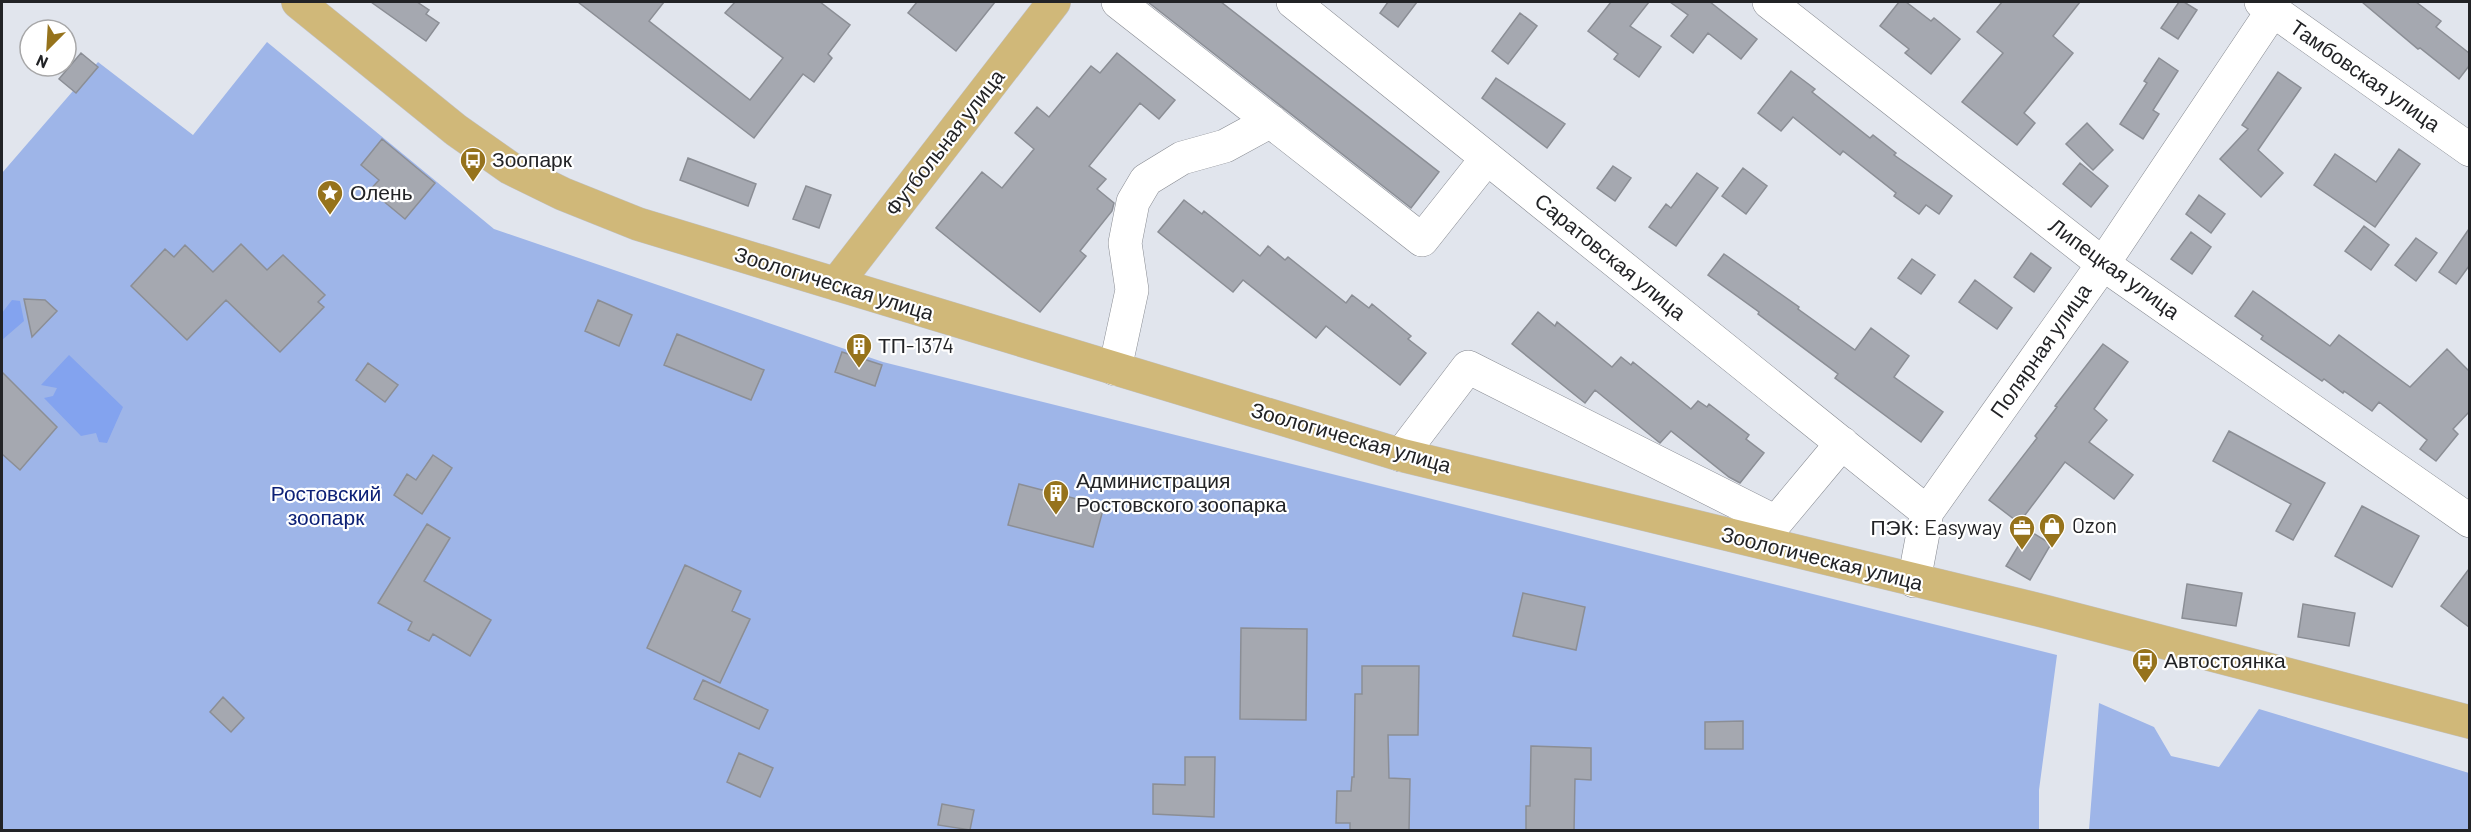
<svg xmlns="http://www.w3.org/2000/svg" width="2471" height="832" font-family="Barlow,sans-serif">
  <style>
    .green { fill: #9eb5e8 }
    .water { fill: #83a3ef }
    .building { fill: #a5a8b0; stroke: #8b8e95; stroke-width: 1.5 }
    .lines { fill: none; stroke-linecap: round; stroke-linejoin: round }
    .minor-casing { stroke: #868990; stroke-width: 34 }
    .major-casing { stroke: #c1c1c2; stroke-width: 34 }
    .minor { stroke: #fff; stroke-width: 33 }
    .major { stroke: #d0b879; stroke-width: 33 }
    .labels { text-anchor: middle; stroke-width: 4.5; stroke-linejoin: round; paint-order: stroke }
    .street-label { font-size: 21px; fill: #222326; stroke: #fff }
    .poi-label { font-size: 21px; fill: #222326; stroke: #fff; text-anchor: start }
    .park-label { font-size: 21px; fill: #0d2177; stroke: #fff }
  </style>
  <rect width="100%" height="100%" fill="#e1e5ed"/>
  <!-- green -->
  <path class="green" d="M267 42 494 229 883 362 2057 655 2039 790V830H2V173L98 62 193 135Z
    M2099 703 2154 727 2171 756 2219 767 2259 709 2469 773V830H2089Z"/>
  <!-- water -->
  <path class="water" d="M12 300 20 301 24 321 2 340V313Z
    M69 355 123 407 107 443 99 442 96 433 81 436 44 398 53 396 57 388 41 385Z"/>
  <!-- building -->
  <path class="building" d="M371 2H417L429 10 426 14 439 23 426 41Z
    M578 2H664L649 21 750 100 783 58 725 13 735 2H820L850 25 828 54 832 58 814 82 803 74 754 138Z
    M917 2H995L956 51 908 13Z
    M1148 2H1221L1439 172 1411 208Z
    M1388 2H1417L1398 27 1380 13Z
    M1611 2H1649L1630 26 1661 47 1639 77 1614 59 1618 54 1588 31Z
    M1670 2H1710L1757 39 1741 59 1708 33 1693 53 1671 36 1688 15Z
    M1899 2H1906L1931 21 1934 18 1960 39 1931 74 1905 53 1909 49 1880 26Z
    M2002 2H2080L2053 36 2073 53 2024 113 2035 123 2017 145 1962 102 2003 53 1977 32Z
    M2179 2H2184L2197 10 2178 39 2161 28Z
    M2362 2H2416L2441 21 2436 27 2469 53V66L2459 79 2420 48 2418 49Z
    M1520 13 1537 26 1508 64 1492 51Z
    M81 53 98 67 76 93 59 79Z
    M1117 53 1175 100 1159 119 1140 103 1089 166 1106 179 1097 189 1114 203 1112 211 1080 251 1086 256 1040 312 936 228 982 172 1002 188 1034 149 1015 133 1037 107 1049 117 1091 66 1100 73Z
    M2159 58 2178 71 2153 110 2159 114 2143 139 2120 124 2147 83 2144 81Z
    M1791 71 1815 89 1812 92 1870 138 1873 135 1896 153 1894 155 1952 196 1939 214 1926 205 1919 214 1894 196 1896 193 1843 151 1840 155 1793 117 1781 131 1758 113Z
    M2278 72 2301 88 2258 150 2283 173 2261 197 2220 159 2248 129 2242 125Z
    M1496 78 1565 124 1547 148 1482 98Z
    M2087 123 2113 150 2093 170 2066 144Z
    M382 139 435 183 405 219 370 190 379 180 361 165Z
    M2399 149 2420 164 2375 227 2314 185 2335 154 2376 182Z
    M688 158 756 184 748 206 680 180Z
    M2080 163 2108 186 2091 207 2063 184Z
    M1613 166 1631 178 1615 201 1597 188Z
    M1743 168 1767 186 1746 214 1722 196Z
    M1697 173 1718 188 1676 246 1649 227 1666 204 1671 208Z
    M806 186 831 195 819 228 793 219Z
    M2199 195 2225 214 2211 233 2186 214Z
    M1184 200 1202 214 1204 211 1260 256 1268 246 1285 260 1288 257 1346 303 1352 295 1369 308 1372 304 1411 336 1408 339 1426 353 1400 385 1326 326 1316 338 1243 280 1233 292 1158 232Z
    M2364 226 2389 245 2371 270 2345 251Z
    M2469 229V266L2456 284 2439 272Z
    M2191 232 2211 247 2192 274 2171 259Z
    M2416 238 2437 253 2416 281 2395 265Z
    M241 244 267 270 283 255 325 295 318 302 324 307 280 352 226 300 187 340 131 286 165 249 174 257 185 245 213 272Z
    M2031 253 2051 268 2034 292 2014 277Z
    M1724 254 1799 307 1798 309 1855 350 1871 328 1909 356 1894 377 1943 412 1921 442 1835 378 1838 374 1758 314 1759 312 1708 275Z
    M1912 259 1935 275 1921 294 1898 278Z
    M1975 280 2012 308 1997 329 1959 302Z
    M2253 291 2330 346 2339 335 2410 387 2447 349 2469 371V412L2453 429 2458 434 2436 461 2420 449 2427 440 2379 402 2372 411 2344 391 2343 393 2324 379 2322 381 2261 339 2263 336 2235 316Z
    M24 299 45 300 57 311 32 337Z
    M598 300 632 315 619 346 585 331Z
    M1538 312 1555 326 1557 322 1612 367 1621 357 1631 365 1633 362 1691 409 1698 401 1707 407 1709 404 1749 435 1746 439 1764 453 1740 483 1729 477 1671 431 1660 443 1595 390 1585 403 1512 344Z
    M677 334 764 370 751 400 664 365Z
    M2103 344 2128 362 2094 409 2107 420 2089 442 2133 475 2114 499 2065 462 2019 523 1989 500 2037 438 2035 436 2057 407 2055 406Z
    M842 352 882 365 875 386 835 372Z
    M368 363 398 385 385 402 356 380Z
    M2 372 57 427 20 470 2 454Z
    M2229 431 2325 483 2293 540 2276 531 2291 504 2213 461Z
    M433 455 452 468 422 514 394 495 407 474 416 480Z
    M1019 484 1104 506 1093 547 1008 525Z
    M2362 506 2419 536 2392 587 2335 556Z
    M427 524 450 538 424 581 491 620 470 656 433 634 429 641 408 630 412 622 378 603Z
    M2028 530 2051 544 2030 580 2006 566Z
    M685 565 741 591 732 611 750 619 720 683 647 648Z
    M2469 569V627L2441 606Z
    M2187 584 2242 593 2236 626 2182 618Z
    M1523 593 1585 607 1576 650 1513 636Z
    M2303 604 2355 613 2349 646 2298 637Z
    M1241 628 1307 629 1306 720 1240 719Z
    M1362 666H1419L1418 735H1388L1389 778 1410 779 1409 831H1350V823H1336L1337 791H1351L1352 777H1354L1355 694H1362Z
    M703 680 768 710 759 729 694 699Z
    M223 697 244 718 231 732 210 712Z
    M1743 721V749H1705V722Z
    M1531 746 1591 748V780L1575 779 1574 831H1526V806H1530Z
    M739 753 773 768 760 797 727 782Z
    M1185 757H1215L1214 817 1153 814V784L1185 785Z
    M942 804 974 810 970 830 938 825Z"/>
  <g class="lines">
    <!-- minor casing -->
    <g class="minor-casing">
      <path id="minor" d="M1118 2 1422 240 1487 158
        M1293 2 1927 512
        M1769 2 2103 264 2470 521
        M2261 2 2470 150
        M1115 369 1132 290 1125 243 1133 202 1146 180 1182 158 1225 146 1271 121
        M1401 455 1468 367 1776 522
        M1762 539 1842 443
        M1914 581 1927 512 2103 264 2273 10"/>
    </g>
    <!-- major casing -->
    <g class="major-casing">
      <path id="major" d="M298 2 456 130 510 168 563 194 638 224 1401 455 2047 612 2470 722
        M836 284 1054 2"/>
    </g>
    <!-- minor -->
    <use href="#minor" class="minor"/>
    <!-- major -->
    <use href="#major" class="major"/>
  </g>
  <!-- icons -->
  <defs>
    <g id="bus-pin" transform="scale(1.35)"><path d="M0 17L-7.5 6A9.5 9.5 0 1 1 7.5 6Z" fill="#96731c" stroke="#fff"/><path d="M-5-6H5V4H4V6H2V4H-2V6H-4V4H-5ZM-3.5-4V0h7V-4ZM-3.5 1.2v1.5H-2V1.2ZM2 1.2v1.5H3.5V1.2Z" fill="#fff"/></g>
    <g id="sight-pin" transform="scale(1.35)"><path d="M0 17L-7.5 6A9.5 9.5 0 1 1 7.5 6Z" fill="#96731c" stroke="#fff"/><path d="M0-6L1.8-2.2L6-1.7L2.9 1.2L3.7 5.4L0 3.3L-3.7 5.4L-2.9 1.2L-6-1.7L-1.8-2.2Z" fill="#fff"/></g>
    <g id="building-pin" transform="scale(1.35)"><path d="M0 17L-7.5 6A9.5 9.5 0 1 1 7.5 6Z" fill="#96731c" stroke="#fff"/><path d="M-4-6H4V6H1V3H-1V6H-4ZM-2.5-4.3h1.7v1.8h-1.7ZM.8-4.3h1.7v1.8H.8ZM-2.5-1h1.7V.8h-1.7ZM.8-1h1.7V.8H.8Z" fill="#fff"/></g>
    <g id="shop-pin" transform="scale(1.35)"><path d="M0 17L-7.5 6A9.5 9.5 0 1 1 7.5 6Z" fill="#96731c" stroke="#fff"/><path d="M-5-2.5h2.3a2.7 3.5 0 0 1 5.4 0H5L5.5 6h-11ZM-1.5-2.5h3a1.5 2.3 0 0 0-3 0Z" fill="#fff"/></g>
    <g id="office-pin" transform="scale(1.35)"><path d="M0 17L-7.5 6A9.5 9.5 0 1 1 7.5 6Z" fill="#96731c" stroke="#fff"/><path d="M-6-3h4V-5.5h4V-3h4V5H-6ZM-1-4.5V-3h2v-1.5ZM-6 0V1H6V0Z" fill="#fff"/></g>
  </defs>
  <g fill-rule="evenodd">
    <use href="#bus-pin" x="473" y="160"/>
    <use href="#sight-pin" x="330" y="193"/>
    <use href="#building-pin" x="859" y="346"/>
    <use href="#building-pin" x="1056" y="493"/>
    <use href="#shop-pin" x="2052" y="526"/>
    <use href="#office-pin" x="2022" y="528"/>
    <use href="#bus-pin" x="2145" y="661"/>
  </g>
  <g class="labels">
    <!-- street labels -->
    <g class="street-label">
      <text transform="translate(2365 76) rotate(35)" y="7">Тамбовская улица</text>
      <text transform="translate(945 143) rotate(-52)" y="7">Футбольная улица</text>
      <text transform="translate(1610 257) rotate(39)" y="7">Саратовская улица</text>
      <text transform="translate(2114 269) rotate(36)" y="7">Липецкая улица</text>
      <text transform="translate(834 284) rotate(17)" y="7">Зоологическая улица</text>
      <text transform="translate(2041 351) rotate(-55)" y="7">Полярная улица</text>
      <text transform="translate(1351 438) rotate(16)" y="7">Зоологическая улица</text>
      <text transform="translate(1822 559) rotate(14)" y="7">Зоологическая улица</text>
    </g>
    <!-- poi labels -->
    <g class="poi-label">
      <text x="492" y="167">Зоопарк</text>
      <text x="350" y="200">Олень</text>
      <text x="878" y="353">ТП-1374</text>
      <text x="1076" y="488">Администрация<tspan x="1076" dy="24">Ростовского зоопарка</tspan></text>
      <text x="2072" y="533">Ozon</text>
      <text x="2002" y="535" text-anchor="end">ПЭК: Easyway</text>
      <text x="2164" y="668">Автостоянка</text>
    </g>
    <!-- park labels -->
    <g class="park-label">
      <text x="326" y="501">Ростовский<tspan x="326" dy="24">зоопарк</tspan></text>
    </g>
  </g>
  <!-- border -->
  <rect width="2471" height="832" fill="none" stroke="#222326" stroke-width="6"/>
  <!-- north arrow -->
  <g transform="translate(48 48) rotate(204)"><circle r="28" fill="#ffffff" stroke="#a7a7a8" stroke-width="1.5"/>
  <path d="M0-4.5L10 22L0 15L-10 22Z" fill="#96731c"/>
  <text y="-9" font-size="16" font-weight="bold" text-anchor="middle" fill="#222326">N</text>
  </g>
</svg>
